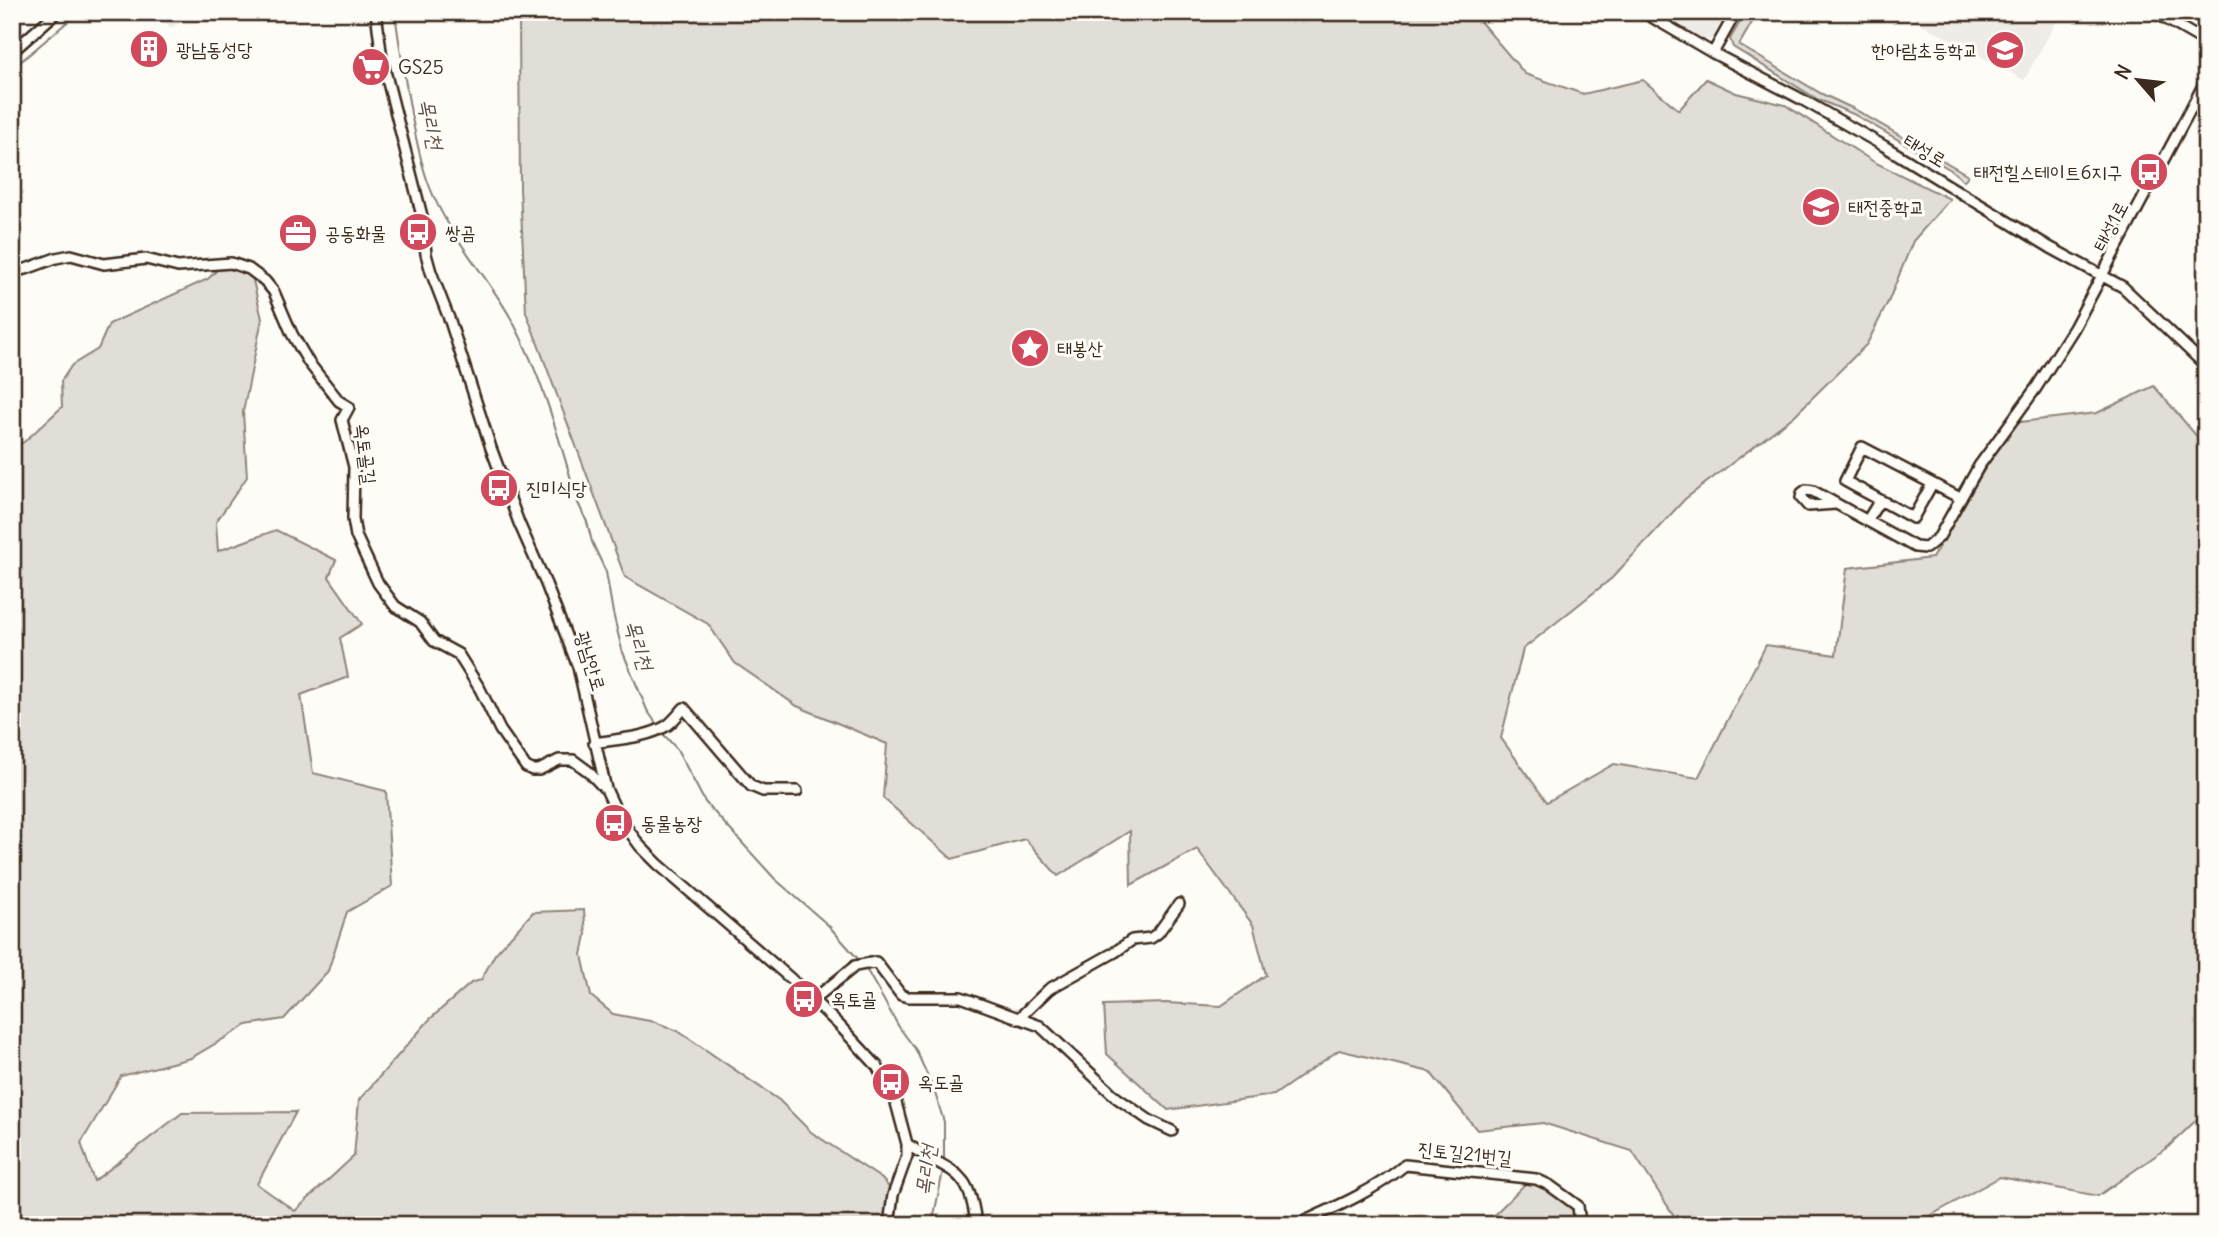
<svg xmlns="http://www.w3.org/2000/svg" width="2218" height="1237" font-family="Delius,'Poor Story',sans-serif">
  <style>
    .built { fill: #efece7 }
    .green { fill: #e1ded7; stroke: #8e847a; stroke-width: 2 }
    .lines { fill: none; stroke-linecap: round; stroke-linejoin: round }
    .stream { stroke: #887d74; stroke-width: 2 }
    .minor-casing { stroke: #3b2a1e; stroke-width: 14 }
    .minor { stroke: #fdfcf7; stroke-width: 9 }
    .labels { text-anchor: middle; stroke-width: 6; stroke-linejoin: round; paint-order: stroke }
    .poi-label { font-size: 19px; fill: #3b2a1e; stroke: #fdfcf7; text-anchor: start }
    .street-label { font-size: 19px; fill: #3b2a1e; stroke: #fdfcf7 }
    .water-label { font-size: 21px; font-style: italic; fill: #615349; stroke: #fdfcf7 }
  </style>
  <rect width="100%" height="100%" fill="#fdfcf7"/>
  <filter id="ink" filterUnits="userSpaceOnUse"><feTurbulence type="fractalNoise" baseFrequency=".0143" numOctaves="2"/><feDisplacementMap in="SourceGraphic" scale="14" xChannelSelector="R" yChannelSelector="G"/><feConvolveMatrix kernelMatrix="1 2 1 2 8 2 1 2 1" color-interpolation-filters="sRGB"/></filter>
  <g filter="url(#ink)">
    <!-- built -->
    <path class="built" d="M158 12H200L170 28Z
      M1656 12H1727L1711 40H1704Z
      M1918 12H2062L2024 80 1914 20Z"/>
    <!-- green -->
    <path class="green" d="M519 12 596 14 599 12H772L785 15 788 12H1472L1525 74 1583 94 1643 80 1679 110 1706 79 1736 93 1785 105 1874 162 1950 199 1913 241 1889 300 1867 344 1794 416 1685 499 1612 578 1523 649 1501 738 1547 802 1614 764 1698 778 1766 645 1836 655 1847 568 1932 558 2012 423 2097 413 2154 386 2206 447V1111L2168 1147 2098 1196 2000 1177 1928 1217V1225H1680L1632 1151 1543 1123 1477 1130 1430 1072 1339 1050 1274 1095 1168 1110 1107 1054 1104 1005 1166 1003 1221 1006 1266 975 1253 925 1197 849 1131 885 1130 831 1058 876 1025 839 952 859 883 798 887 744 797 706 735 663 708 624 625 577 526 312 520 189Z
      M1746 12H1758L1739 45 1822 94 1854 109 1968 175 1964 181 1951 170 1853 114 1817 99 1733 47 1730 39Z
      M232 267 252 276 262 319 243 412 247 477 216 522 218 551 276 530 336 560 329 577 362 624 340 638 348 677 301 695 313 773 386 791 392 886 347 912 328 971 284 1019 247 1025 191 1058 121 1076 81 1143 94 1181 182 1113 296 1112 257 1184 295 1211 354 1156 359 1100 430 1019 471 983 481 980 495 954 533 912 584 910 586 935 582 955 591 996 613 1014 655 1022 678 1031 779 1100 811 1132 882 1179 889 1187 885 1225H12V447L24 442 62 407 61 381 72 365 98 349 109 324 208 279 217 270Z
      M1528 1181 1539 1183 1573 1208 1576 1225H1493L1494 1215Z"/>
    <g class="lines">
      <!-- stream -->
      <path class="stream" d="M395 12C399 46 405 79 411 113 416 137 420 162 429 185 447 234 488 276 513 322 543 379 560 442 578 503L587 522 592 542 606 572 613 613 622 650 647 710 658 726
        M12 69 79 12
        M663 734 677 749 705 802 775 879 828 925 859 960
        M865 967 899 1027 916 1050 934 1090 944 1122V1162
        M932 1225 943 1171"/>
      <!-- minor casing -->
      <g class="minor-casing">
        <path id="minor" d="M376 12 382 59 422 216 426 254 431 272 450 321 491 448 519 523 546 584 578 667 606 789 619 817 640 846 658 864 791 979 839 1025 877 1066 895 1099 907 1144V1156L893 1195 889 1225
          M1643 12 1713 53 1803 100 1884 146 2051 248 2123 287 2206 366
          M2154 12 2206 42
          M12 52 57 12
          M1713 53 1736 12
          M12 271 26 269 56 258 71 255 104 264 146 259 178 267 231 263 249 269 265 281 274 292 292 334 309 363 339 401 349 407 342 420 354 467 353 519 356 536 378 583 395 606 420 622 434 641 458 654 480 689 500 730 526 767 532 770H539L559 760H573L588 771 604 788
          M1932 484 1913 518 1845 481 1862 447 1960 498
          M1835 504 1808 506 1801 498 1802 493 1806 490 1813 491 1915 547 1926 548 1939 537 1979 466 2036 388 2074 328 2206 80
          M1867 521 1880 500
          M594 743C618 739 647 738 668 725 674 720 679 714 684 708L751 786 763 791H797
          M813 1000 855 966 876 962 901 995 908 997H961L1040 1026 1117 1098 1149 1120 1172 1131
          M1018 1019 1049 989 1115 952 1132 940 1151 938 1158 933 1179 904
          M907 1144C950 1174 970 1165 976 1225
          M1296 1225C1334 1208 1374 1191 1405 1165L1536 1179 1549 1185 1578 1206 1580 1225"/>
      </g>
      <!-- minor -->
      <use href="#minor" class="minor"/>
    </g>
  </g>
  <!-- icons -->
  <defs>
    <g id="building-disc" transform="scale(2.0125)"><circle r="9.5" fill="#d1495b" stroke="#fdfcf7"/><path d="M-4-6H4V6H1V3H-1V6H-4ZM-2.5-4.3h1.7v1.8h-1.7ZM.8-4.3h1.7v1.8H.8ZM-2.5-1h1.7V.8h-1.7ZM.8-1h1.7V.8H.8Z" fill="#fff"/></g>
    <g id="school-disc" transform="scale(2.0125)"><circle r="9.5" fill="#d1495b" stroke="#fdfcf7"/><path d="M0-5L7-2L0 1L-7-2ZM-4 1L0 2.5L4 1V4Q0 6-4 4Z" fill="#fff"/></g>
    <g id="supermarket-disc" transform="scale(2.0125)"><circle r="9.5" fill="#d1495b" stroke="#fdfcf7"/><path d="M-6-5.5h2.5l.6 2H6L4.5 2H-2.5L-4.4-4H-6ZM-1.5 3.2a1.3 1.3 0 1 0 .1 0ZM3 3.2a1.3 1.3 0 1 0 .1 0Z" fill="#fff"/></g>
    <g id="bus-disc" transform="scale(2.0125)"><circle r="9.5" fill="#d1495b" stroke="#fdfcf7"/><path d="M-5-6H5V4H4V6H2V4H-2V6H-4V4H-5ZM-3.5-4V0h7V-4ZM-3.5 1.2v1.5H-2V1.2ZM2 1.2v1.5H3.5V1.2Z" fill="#fff"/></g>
    <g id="office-disc" transform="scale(2.0125)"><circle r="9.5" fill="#d1495b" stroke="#fdfcf7"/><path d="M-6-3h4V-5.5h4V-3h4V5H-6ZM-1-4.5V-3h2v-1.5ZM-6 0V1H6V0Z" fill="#fff"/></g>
    <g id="sight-disc" transform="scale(2.0125)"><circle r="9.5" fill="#d1495b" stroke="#fdfcf7"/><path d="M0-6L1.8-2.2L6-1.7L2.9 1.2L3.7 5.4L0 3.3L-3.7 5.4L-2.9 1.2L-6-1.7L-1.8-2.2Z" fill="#fff"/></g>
  </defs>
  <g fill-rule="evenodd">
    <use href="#building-disc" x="149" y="49"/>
    <use href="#school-disc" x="2005" y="50"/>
    <use href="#supermarket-disc" x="371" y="67"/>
    <use href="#bus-disc" x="2149" y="172"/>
    <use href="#school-disc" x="1821" y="207"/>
    <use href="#bus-disc" x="418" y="232"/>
    <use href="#office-disc" x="298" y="233"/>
    <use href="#sight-disc" x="1030" y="348"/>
    <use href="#bus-disc" x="499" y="488"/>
    <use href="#bus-disc" x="614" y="823"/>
    <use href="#bus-disc" x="804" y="999"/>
    <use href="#bus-disc" x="891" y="1082"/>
  </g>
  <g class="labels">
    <!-- poi labels -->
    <g class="poi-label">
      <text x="176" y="56">광남동성당</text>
      <text x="1978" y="57" text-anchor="end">한아람초등학교</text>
      <text x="398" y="74">GS25</text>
      <text x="2122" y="179" text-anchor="end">태전힐스테이트6지구</text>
      <text x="1848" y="214">태전중학교</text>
      <text x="445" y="239">쌍곰</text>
      <text x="325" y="240">공동화물</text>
      <text x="1057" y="355">태봉산</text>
      <text x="526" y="495">진미식당</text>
      <text x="641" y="830">동물농장</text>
      <text x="831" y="1006">옥토골</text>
      <text x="918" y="1089">옥도골</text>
    </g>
    <!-- street labels -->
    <g class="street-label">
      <text transform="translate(1925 150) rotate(31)" y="7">태성로</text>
      <text transform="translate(2110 226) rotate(-62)" y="7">태성1로</text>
      <text transform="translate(366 454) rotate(83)" y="7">옥토골길</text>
      <text transform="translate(591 661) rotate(73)" y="7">광남안로</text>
      <text transform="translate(1465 1153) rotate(6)" y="7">진토길21번길</text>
    </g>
    <!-- water labels -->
    <g class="water-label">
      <text transform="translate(431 124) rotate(79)" y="7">목리천</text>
      <text transform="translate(639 645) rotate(73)" y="7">목리천</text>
      <text transform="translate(926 1170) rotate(-83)" y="7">목리천</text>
    </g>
  </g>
  <!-- margin -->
  <rect width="2218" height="1237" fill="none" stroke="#fdfcf7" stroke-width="42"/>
  <rect x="21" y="21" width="2176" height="1195" fill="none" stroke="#3b2a1e" stroke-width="2.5" filter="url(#ink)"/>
  <!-- north arrow -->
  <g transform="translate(2138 80) rotate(298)" stroke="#fdfcf7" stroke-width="5" paint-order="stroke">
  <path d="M0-5L12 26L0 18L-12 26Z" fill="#3b2a1e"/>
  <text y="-10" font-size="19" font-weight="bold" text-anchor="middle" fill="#3b2a1e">N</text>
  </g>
</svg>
